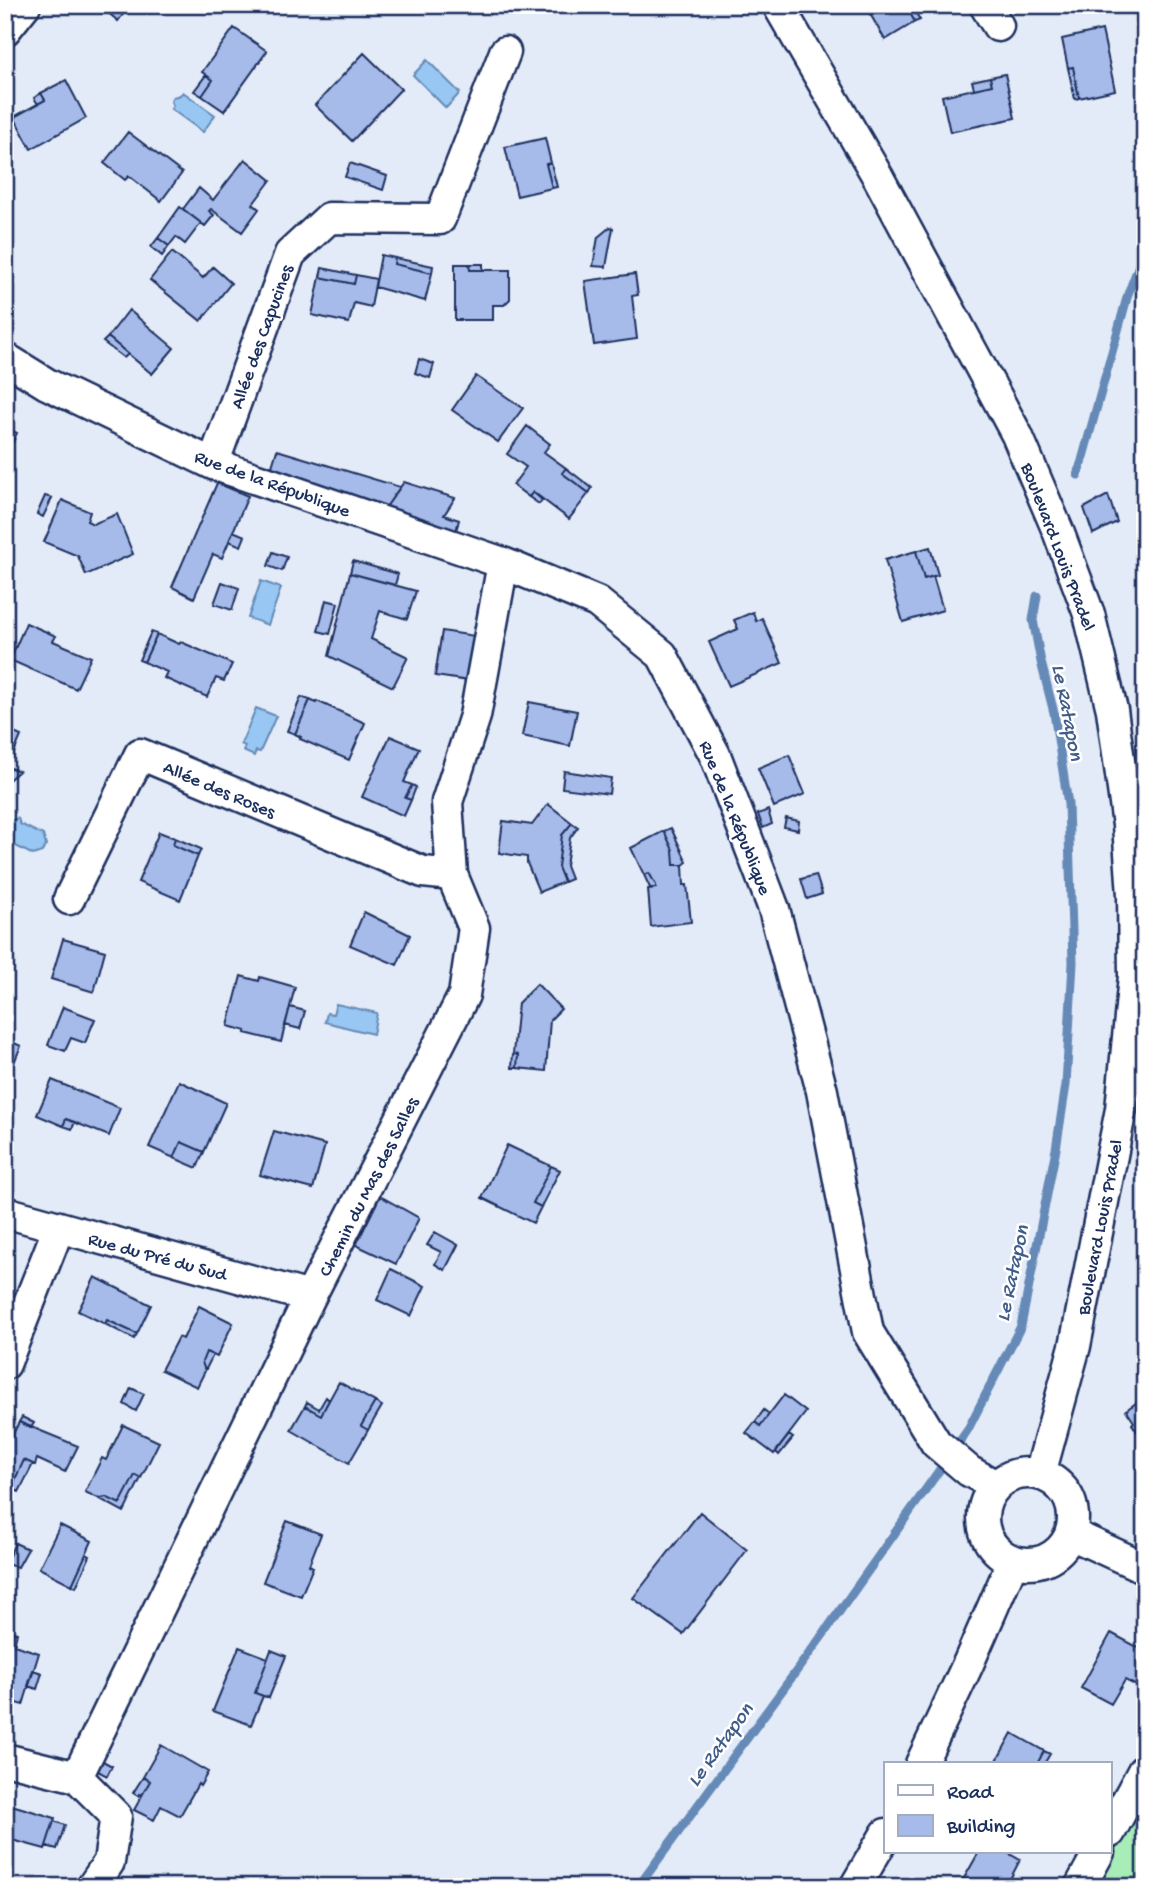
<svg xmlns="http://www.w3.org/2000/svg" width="1150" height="1892" font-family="'Gochi Hand',sans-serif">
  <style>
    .green { fill: #a8ecb7; stroke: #628e8a; stroke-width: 2 }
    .water { fill: #97c7f2; stroke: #658ab7; stroke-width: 2 }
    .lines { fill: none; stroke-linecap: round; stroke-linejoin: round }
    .stream { stroke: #658ab7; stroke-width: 9 }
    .building { fill: #a6bbe9; stroke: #1b2f5e; stroke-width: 2 }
    .minor-casing { stroke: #1b2f5e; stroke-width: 35 }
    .minor { stroke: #fff; stroke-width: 30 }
    .labels { text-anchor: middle; stroke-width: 5; stroke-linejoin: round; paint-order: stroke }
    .street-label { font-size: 19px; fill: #1b2f5e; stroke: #fff }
    .water-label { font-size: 21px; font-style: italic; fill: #405d8a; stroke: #fff }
  </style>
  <rect width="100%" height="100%" fill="#e4ebf8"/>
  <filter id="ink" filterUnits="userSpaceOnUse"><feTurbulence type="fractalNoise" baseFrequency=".0143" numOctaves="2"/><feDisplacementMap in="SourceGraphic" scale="14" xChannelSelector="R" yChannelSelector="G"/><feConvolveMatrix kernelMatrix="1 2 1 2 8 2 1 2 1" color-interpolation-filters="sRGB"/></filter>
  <g filter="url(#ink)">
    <!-- green -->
    <path class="green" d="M1139 1802H1145V1887H1092Z"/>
    <!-- water -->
    <path class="water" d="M427 60 460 93 446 108 413 75Z
      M183 92 215 115 203 132 171 109 173 105 171 102 173 97 180 95Z
      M261 581 281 588 268 625 248 618Z
      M256 708 276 716 260 752 256 751 254 756 243 751 245 746 241 744Z
      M18 818 20 824 43 835 46 845 42 852 33 855 10 843 7 833 11 826 9 821Z
      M336 1004 377 1013 373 1034 325 1022 327 1013 333 1014Z"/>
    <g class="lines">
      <!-- stream -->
      <path class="stream" d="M1078 475 1128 294 1145 249
        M638 1887 822 1636 967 1431 1021 1326 1056 1149 1066 1085 1073 963 1068 804 1054 713 1041 662 1033 620 1037 596"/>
    </g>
    <!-- building -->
    <path class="building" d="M99 5H130L118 21Z
      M865 5H905L915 22 885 40Z
      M905 5H911L920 20 915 22Z
      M234 28 267 51 224 111 202 96 213 80 202 72Z
      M1102 30 1115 90 1079 98 1073 67 1068 68 1062 39Z
      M364 53 401 89 352 141 315 105Z
      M1073 67 1079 98 1075 99 1068 68Z
      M1005 74 1015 118 950 132 942 96 992 85 990 77Z
      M206 75 213 80 202 96 194 91Z
      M990 77 992 85 974 89 972 81Z
      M66 80 86 118 31 149 14 117 45 100 41 93Z
      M41 93 45 100 38 104 34 98Z
      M128 132 182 173 161 201 129 176 125 180 104 163Z
      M545 138 551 163 546 164 552 188 517 196 505 147Z
      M245 159 271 180 253 204 259 209 242 232 211 209 209 211 214 215 205 226 183 209 199 188 213 200Z
      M350 163 387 176 383 190 345 177Z
      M551 163 557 187 552 188 546 164Z
      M180 207 201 223 185 244 176 237 169 246 158 238Z
      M610 227 613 228 606 267 593 266 598 237Z
      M158 238 169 246 162 256 151 247Z
      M172 252 203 278 213 267 231 283 201 321 150 280Z
      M381 255 395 258 394 264 432 273 425 301 375 287Z
      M395 258 433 266 432 273 394 264Z
      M455 264H469L470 270H510V299L504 305H493V320H455Z
      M469 264H483V270H470Z
      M322 268 356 275 354 284 320 277Z
      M635 274 638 295 632 296 637 339 594 345 585 281Z
      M356 275 376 279 371 307 354 303 349 323 312 315 320 277 354 284Z
      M129 310 174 348 152 374 108 337Z
      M108 337 128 354 124 358 103 342Z
      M419 359 434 364 430 378 415 373Z
      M476 376 523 408 498 442 452 410Z
      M527 426 550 444 544 452 566 468 562 473 589 493 569 519 533 492 529 497 513 485 526 467 507 454Z
      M8 429 17 433 9 450 5 448V436Z
      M277 450 400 487 386 507 270 473Z
      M566 468 592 488 589 493 562 473Z
      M404 482 455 498 444 515 459 520 456 531 386 507Z
      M217 483 248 496 222 558 213 554 194 598 172 587Z
      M533 492 542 500 539 504 529 497Z
      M1108 495 1117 522 1093 534 1084 508Z
      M45 496 52 498 43 517 37 514Z
      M62 500 90 512 87 521 93 524 117 514 133 554 86 575 78 556 44 542Z
      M233 531 245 536 241 546 229 541Z
      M930 547 938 575 924 579 916 551Z
      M916 551 924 579 933 576 943 610 903 622 885 560Z
      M273 552 287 557 282 571 268 566Z
      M353 561 398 574 395 585 350 573Z
      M350 573 416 591 407 619 380 611 371 639 408 657 393 687 329 656Z
      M222 582 239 588 232 610 214 604Z
      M326 600 338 603 330 634 318 631Z
      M753 612 756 621 762 618 782 663 729 686 709 642 738 629 734 620Z
      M26 623 56 636 53 641 91 657 76 689 10 660Z
      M442 631 475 636 469 681 435 676Z
      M151 632 157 634 144 662 139 660Z
      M157 634 179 644 181 642 232 664 224 681 216 678 207 697 164 678 167 672 144 662Z
      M301 697 310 700 295 734 287 731Z
      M310 700 316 703 317 701 365 723 349 760 300 739 301 737 295 734Z
      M529 702 577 711 570 746 522 736Z
      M5 729 21 736 8 767 19 771 5 783Z
      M390 736 419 748 404 782 412 785 405 798 411 800 404 816 362 797Z
      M789 755 805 794 774 807 758 768Z
      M564 771 611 778 609 794 562 788Z
      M412 785 416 787 411 800 405 798Z
      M548 804 572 823 562 835 558 867 564 882 539 892 527 863V857L499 853 503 821 532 825Z
      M768 810 772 824 763 828 758 814Z
      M786 818 799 821 798 830 784 827Z
      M572 823 578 827 570 838 566 866 571 879 564 882 558 867 562 835Z
      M671 828 687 862 683 865H674L673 850 664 831Z
      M664 831 673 850 674 865H683L684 885H687L691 922 651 927 648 889 656 888V885L649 873 644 875 631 848Z
      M159 832 175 838 173 845 198 856 180 900 138 882Z
      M175 838 201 849 198 856 173 845Z
      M649 873 656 885V888H650L644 875Z
      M816 875 822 894 807 899 801 879Z
      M364 912 410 935 397 965 350 945Z
      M63 939 105 951 94 992 51 979Z
      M241 976 259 981 260 977 295 987 281 1042 245 1033 246 1031 228 1026Z
      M537 984 561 1009 550 1020 546 1071 517 1068 518 1055 513 1054 518 1003Z
      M63 1007 95 1019 85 1043 71 1038 65 1051 48 1045Z
      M290 1007 305 1011 300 1029 285 1025Z
      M5 1039 21 1046 5 1084Z
      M513 1054 518 1055 517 1068H512Z
      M52 1080 120 1108 109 1136 66 1119 63 1126 37 1115Z
      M179 1081 226 1103 204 1152 181 1142 174 1158 149 1147Z
      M66 1119 75 1122 72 1129 63 1126Z
      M274 1131 325 1145 313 1189 260 1175Z
      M181 1142 204 1152 197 1168 174 1158Z
      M507 1145 551 1166 533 1203 541 1207 533 1223 482 1198Z
      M551 1166 560 1170 541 1207 533 1203Z
      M380 1196 419 1218 396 1264 356 1245Z
      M435 1232 458 1245 445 1270 435 1264 441 1252 427 1245Z
      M391 1269 425 1286 411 1316 377 1300Z
      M95 1277 151 1305 137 1334 107 1320 105 1324 78 1311Z
      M199 1306 233 1323 217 1357 206 1352 202 1362 205 1371 197 1387 161 1370 178 1337 183 1339Z
      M107 1320 137 1334 134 1339 105 1324Z
      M206 1352 213 1355 205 1371 202 1362Z
      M339 1382 375 1402 361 1426 368 1430 349 1463 291 1430 305 1406 321 1415Z
      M131 1388 144 1394 136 1411 124 1404Z
      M784 1395 806 1412 774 1454 746 1433 755 1422 760 1426Z
      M326 1397 329 1400 321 1415 305 1406 307 1402 319 1409Z
      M1145 1397V1443L1132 1424 1134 1422 1126 1410Z
      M375 1402 382 1406 368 1430 361 1426Z
      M764 1410 769 1414 760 1426 755 1422Z
      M22 1417 34 1423 31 1428 19 1422Z
      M19 1422 78 1446 65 1472 37 1459 35 1465 24 1460 11 1488 5 1485V1450Z
      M123 1425 159 1442 141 1478 135 1475 120 1504 106 1497 100 1499 85 1492 102 1458 106 1460Z
      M789 1435 793 1438 779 1455 776 1452Z
      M24 1460 33 1464 19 1492 11 1488Z
      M135 1475 141 1478 124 1512 100 1499 106 1497 120 1504Z
      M700 1512 747 1550 683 1634 633 1598Z
      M287 1521 321 1534 309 1565 313 1567 301 1596 263 1582Z
      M60 1525 92 1541 72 1585 39 1568Z
      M15 1543 28 1549 18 1567 5 1564Z
      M86 1554 90 1556 76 1587 72 1585Z
      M5 1630 17 1633 14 1645 39 1653 23 1705 5 1699Z
      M1111 1633 1145 1651V1690L1125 1680 1111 1704 1081 1688Z
      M239 1647 268 1658 255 1693 263 1696 251 1725 213 1711Z
      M271 1650 286 1656 269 1698 255 1693Z
      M33 1670 42 1673 37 1689 28 1686Z
      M1012 1733 1044 1751 1037 1764H995Z
      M161 1745 208 1772 200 1786 198 1784 180 1816 161 1806 154 1820 134 1810 150 1781 143 1777Z
      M1044 1751 1050 1754 1044 1764H1037Z
      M101 1760 112 1766 107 1776 96 1770Z
      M143 1777 150 1781 142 1795 139 1794 138 1796 133 1793Z
      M5 1803 55 1818 45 1849 12 1840 5 1862Z
      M54 1821 65 1825 57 1849 46 1846Z
      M979 1852H1006L1020 1860 1006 1887H959Z"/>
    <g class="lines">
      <!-- minor casing -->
      <g class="minor-casing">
        <path id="minor" d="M778 5 878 177 1017 435 1058 531 1089 614 1112 710 1128 825 1133 895 1134 976 1121 1109 1075 1346 1040 1474
          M985 5 998 26
          M5 30 25 5
          M5 358 47 384 213 464 503 563 597 602 662 655 715 755 774 909 822 1091 868 1332 936 1443 969 1471 996 1486
          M213 464 290 254 329 218 440 219 505 52
          M69 899 140 754 423 872 452 875
          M5 1212 310 1297
          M5 1364 59 1227
          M983 1518a45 45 0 1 1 90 0a45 45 0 1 1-90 0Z
          M1071 1534 1145 1568
          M5 1759 77 1777
          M921 1764 968 1664 1013 1561
          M77 1777 310 1297 464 995 474 928 452 875 447 802 475 716 503 563
          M77 1777 116 1816 109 1862 92 1887
          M1110 1832 1143 1771 1145 1772
          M855 1887 886 1834
          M1080 1887 1099 1852"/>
      </g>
      <!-- minor -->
      <use href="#minor" class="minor"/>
    </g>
  </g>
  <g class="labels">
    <!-- street labels -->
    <g class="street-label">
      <text transform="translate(260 336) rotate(-70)" y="7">Allée des Capucines</text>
      <text transform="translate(273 482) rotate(20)" y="7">Rue de la République</text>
      <text transform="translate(1060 546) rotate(69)" y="7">Boulevard Louis Pradel</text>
      <text transform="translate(220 788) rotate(23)" y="7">Allée des Roses</text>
      <text transform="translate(737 817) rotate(68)" y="7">Rue de la République</text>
      <text transform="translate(367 1186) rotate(-63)" y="7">Chemin du Mas des Salles</text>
      <text transform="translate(1098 1227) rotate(-79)" y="7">Boulevard Louis Pradel</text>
      <text transform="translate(158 1255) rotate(15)" y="7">Rue du Pré du Sud</text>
    </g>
    <!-- water labels -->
    <g class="water-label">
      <text transform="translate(1069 712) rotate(79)" y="7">Le Ratapon</text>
      <text transform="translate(1011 1273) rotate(-78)" y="7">Le Ratapon</text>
      <text transform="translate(719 1744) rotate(-54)" y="7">Le Ratapon</text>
    </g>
  </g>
  <!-- margin -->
  <rect width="1150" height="1892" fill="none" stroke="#fff" stroke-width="28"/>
  <rect x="14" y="14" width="1122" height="1864" fill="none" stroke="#1b2f5e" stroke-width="2.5" filter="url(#ink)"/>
  <!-- legend -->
  <rect x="884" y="1762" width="228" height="91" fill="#ffffff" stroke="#a4acbf" stroke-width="2"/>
  <rect x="898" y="1785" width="35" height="10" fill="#ffffff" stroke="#a4acbf" stroke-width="2"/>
  <text x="947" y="1798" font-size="21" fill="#1b2f5e">Road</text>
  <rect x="898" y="1815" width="35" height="21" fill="#a6bbe9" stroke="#a4acbf" stroke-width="2"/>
  <text x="947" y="1832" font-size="21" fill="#1b2f5e">Building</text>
</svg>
